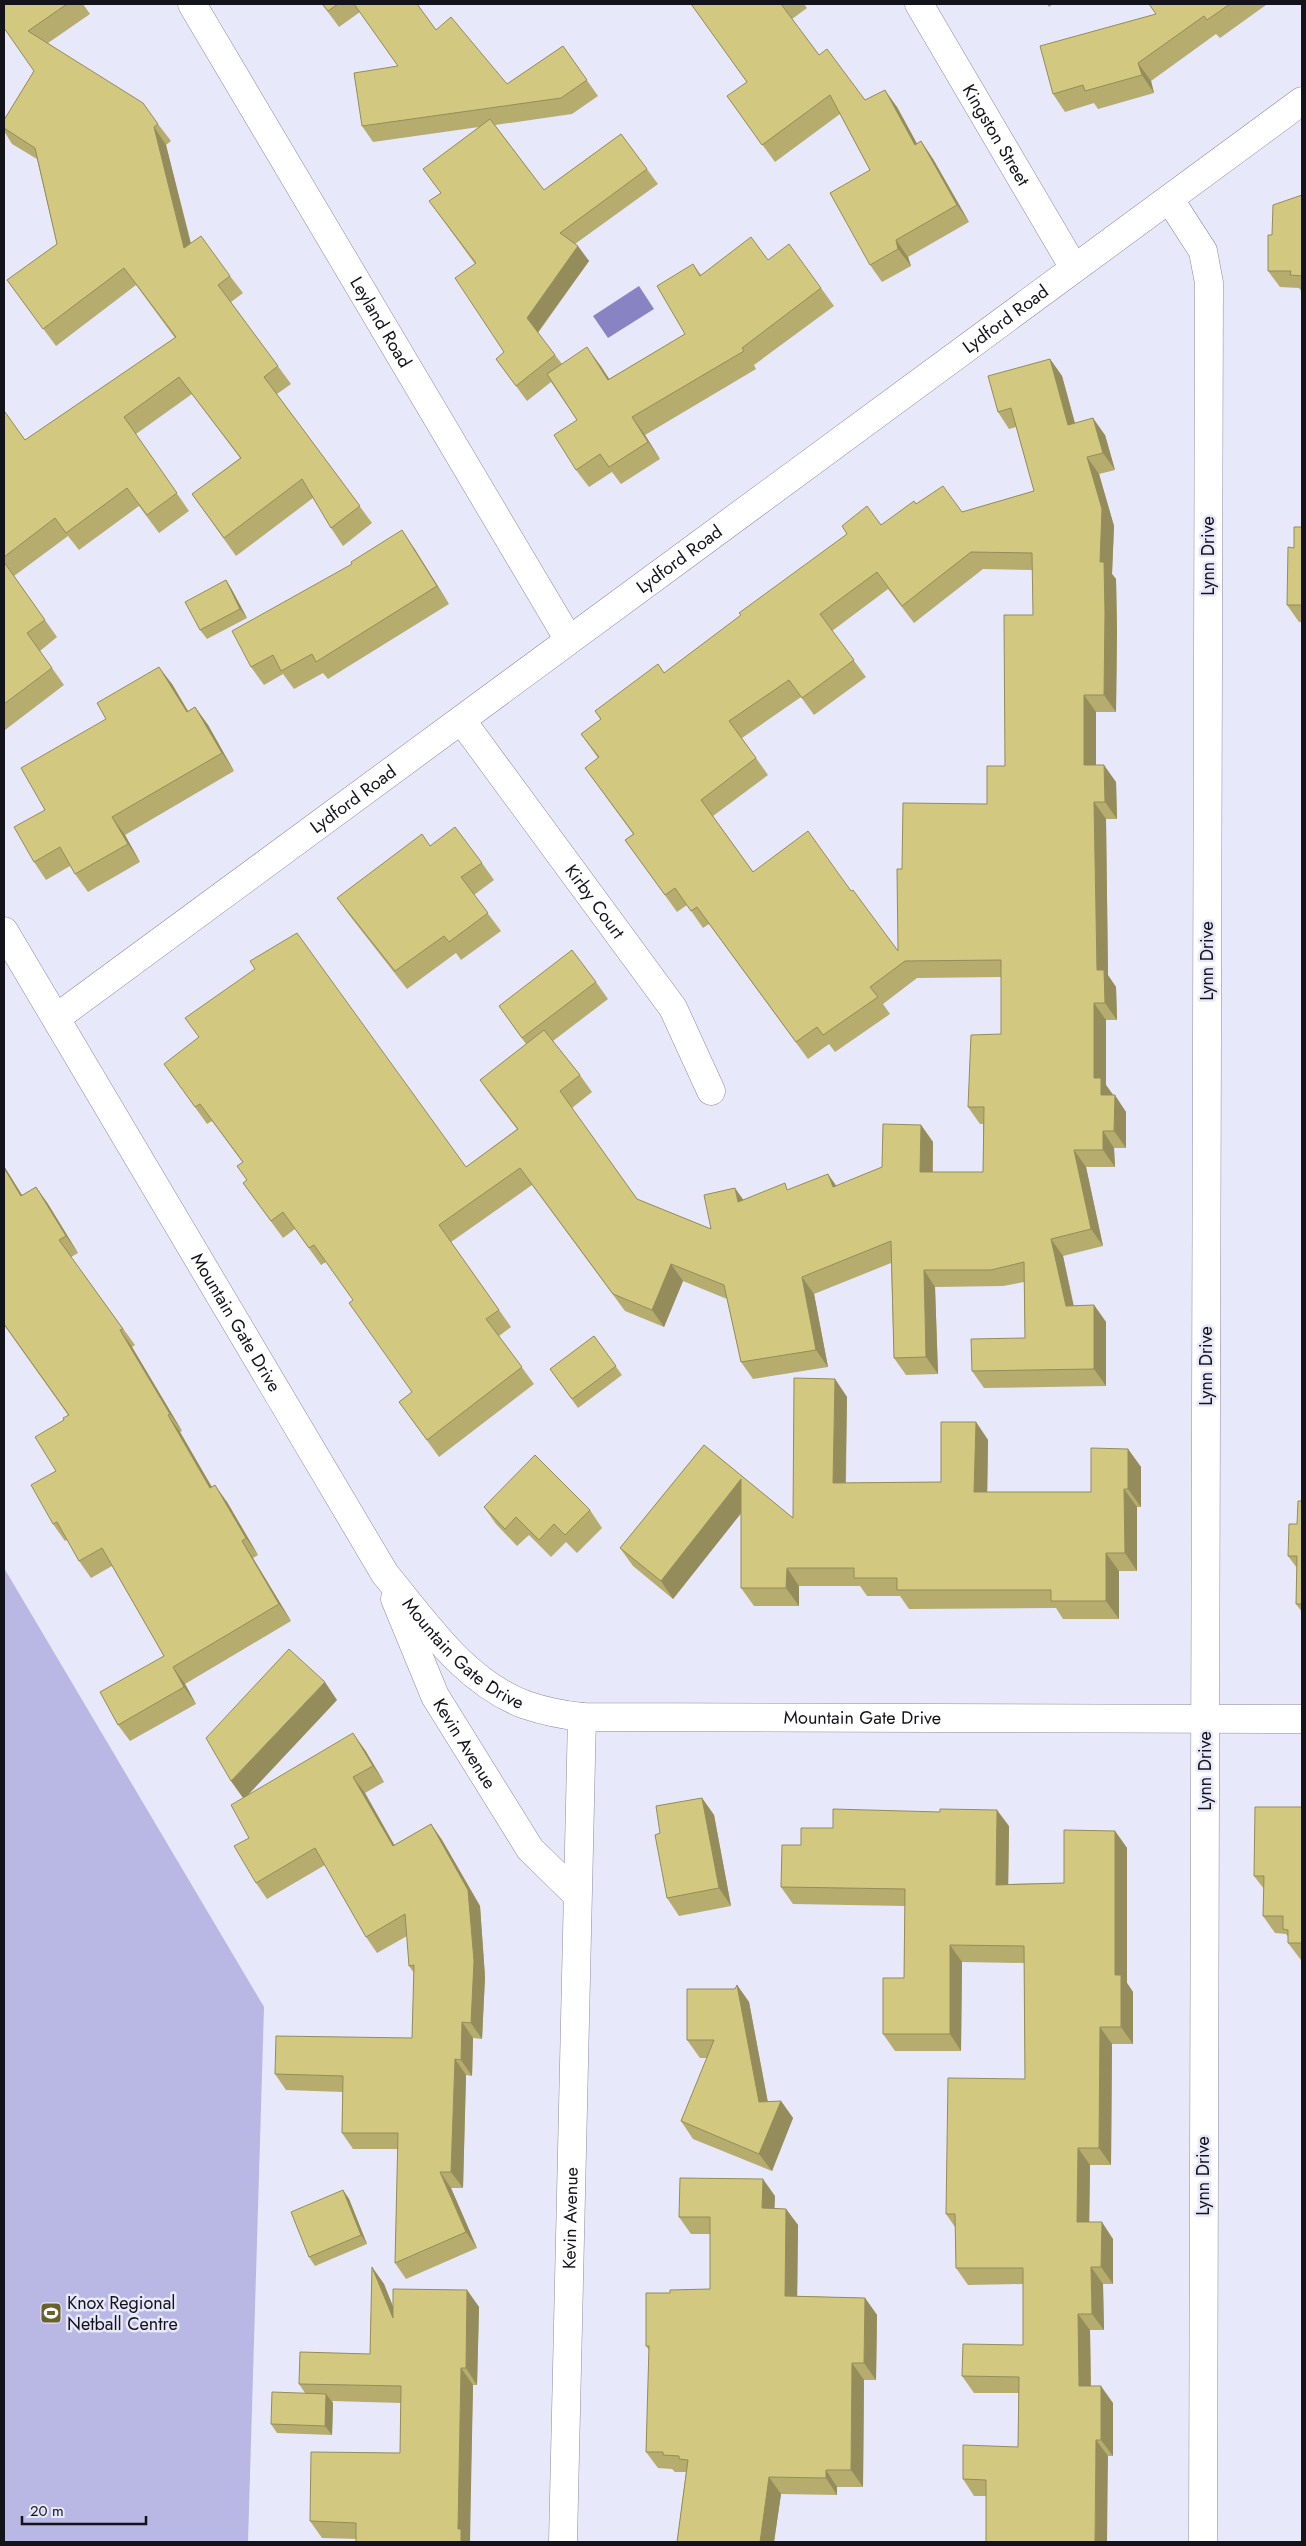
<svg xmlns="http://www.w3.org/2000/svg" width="1306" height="2546" font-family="Jost,sans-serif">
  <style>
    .green { fill: #b9b7e4 }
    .water { fill: #8883c2 }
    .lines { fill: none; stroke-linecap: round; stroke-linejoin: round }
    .minor-casing { stroke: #8c8ba1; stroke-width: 29 }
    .minor { stroke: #fff; stroke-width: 28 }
    .wall { fill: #b5ac6e; fill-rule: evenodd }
    .shaded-wall { fill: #948c5a }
    .building { fill: #d3c880; stroke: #948c5a; fill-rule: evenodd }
    .labels { text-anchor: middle; stroke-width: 5; stroke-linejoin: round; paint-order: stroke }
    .street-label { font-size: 18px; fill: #13131b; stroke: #e8e8fb }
    .poi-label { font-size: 18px; fill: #13131b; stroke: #e8e8fb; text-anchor: start }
  </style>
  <rect width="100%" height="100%" fill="#e8e8fb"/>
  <!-- green -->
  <path class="green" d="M4 1568 264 2007 248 2542H4Z"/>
  <!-- water -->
  <path class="water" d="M639 286 654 309 608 338 593 316Z"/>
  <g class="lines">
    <!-- minor casing -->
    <g class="minor-casing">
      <g id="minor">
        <path id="s1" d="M192 4 569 640"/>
        <path id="s2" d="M919 4 1074 268"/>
        <path d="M1170 200 1203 251 1209 283 1203 2542"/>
        <path id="s3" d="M462 721 673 1008 711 1091"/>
        <path id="s4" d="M4 931 385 1574C425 1622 465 1683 526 1705 544 1711 563 1715 582 1717L1302 1719"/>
        <path id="s5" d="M56 1018 1302 101"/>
        <path id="s6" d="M395 1599 435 1696 530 1849 576 1894"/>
        <path id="s7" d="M563 2542 582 1717"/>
      </g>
    </g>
    <!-- minor -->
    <use href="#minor" class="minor"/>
  </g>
  <!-- wall -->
  <path class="wall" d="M4 4H83L90 14 48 43 158 124 171 141 166 145 191 243 230 276 243 293 231 302 291 384 277 394 372 523 343 546 331 528 313 498 236 556 192 494 240 458 192 394 136 434 189 511 159 533 139 506 79 550 68 536 14 576 57 637 40 651 64 685 5 730 4 728V413L25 440 175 338 136 285 56 346 7 280 57 244 37 159 12 144 4 131V120L34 71Z
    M322 4H417L436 30 507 84 563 46 598 96 572 114 495 125 544 190 621 134 658 184 575 244 589 261 538 333 562 364 600 365 609 379 685 334 693 264 701 275 768 260 821 288 834 306 754 365 756 369 645 435 660 459 621 484 612 472 589 487 576 470 577 420 551 382 527 401 496 359 504 352 475 264 429 201 441 193 423 169 479 127 373 142 362 126 398 66 360 12 339 27Z
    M691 4H804L807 8 792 19 819 55 865 100 897 107 917 144 921 141 933 159 969 222 908 257 911 266 882 282 870 265V170L840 114 775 162 727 96 747 82Z
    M1047 4H1053L1049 7Z
    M1149 4H1265L1266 5 1220 38 1216 34 1151 81 1154 93 1098 109 1094 103 1065 112 1053 94 1156 14Z
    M1302 195V292L1299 288 1280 287 1268 271 1272 235Z
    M1050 359 1062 376 1075 423 1105 435 1115 470 1099 474 1114 526 1112 574 1116 579 1117 630 1116 712H1096V765L1116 782 1117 819H1106L1108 976 1116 987 1117 1020H1106V1085L1126 1112V1148H1114L1115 1167H1086L1103 1246 1063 1256 1074 1306 1094 1305 1106 1322V1386L984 1388 972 1371 1025 1338 1024 1282 1003 1286 935 1287 938 1374 906 1375 894 1358 891 1263 814 1294 828 1367 753 1379 741 1362 727 1299 683 1281 664 1327 625 1311 532 1185 451 1242 511 1327 499 1336 534 1384 439 1457 399 1402 412 1392 353 1300 326 1262 321 1265 295 1229 283 1238 243 1183 247 1180 237 1166 243 1163 212 1121 207 1124 164 1064 466 1167 517 1129 492 1097 480 1080 526 1044 499 1006 596 982 608 999 553 1041 580 1075 592 1092 572 1108 637 1199 711 1229 743 1200 789 1190 836 1186 882 1167 921 1125 933 1142V1172H983V1124H980L968 1107 1001 1034V977L917 978 883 1004 890 1014 835 1052 829 1044 808 1059 709 924 703 928 687 905 677 912 625 840 633 834 585 768 598 758 581 734 601 720 595 711 664 673 881 525 916 504 962 512 1034 491 1016 427 1009 429 998 412ZM983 569 1033 570V615L1005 766 987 804 902 869 898 951 851 891 753 872 713 816 768 775 742 738 801 697 814 715 866 677 832 631 888 589 914 623Z
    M1302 527V622H1299L1287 605 1294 548Z
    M414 548 449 604 328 679 323 673 294 689 283 674 264 685 251 667Z
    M226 580 232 590 247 618 207 639 200 630Z
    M172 684 188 711 195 707 208 725 234 771 125 835 140 862 88 892 75 874 70 866 46 880 34 862 45 810Z
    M430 846 482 863 494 880 474 895 501 931 461 960 456 953 407 989 350 916 337 898Z
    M4 1166 22 1195 36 1187 48 1204 78 1253 71 1257 135 1345 132 1347 182 1431 180 1432 212 1487 227 1502 258 1555 253 1558 291 1621 185 1684 196 1704 130 1741 118 1725 164 1656 112 1566 91 1578 79 1561 67 1540 65 1541 53 1524 56 1471 64 1420 68 1415 4 1325Z
    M594 1336 622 1375 578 1408 550 1369Z
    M835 1379 847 1397 846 1483 941 1482 976 1422 988 1440 987 1492H1091L1128 1449 1141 1467V1507H1137V1571H1119V1619H1063L1056 1608 909 1609 900 1596H867L860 1586H799V1606H754L741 1588V1513L673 1599 633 1566 620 1548 704 1445 793 1518Z
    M1302 1501V1612L1296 1604 1297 1568 1288 1556 1297 1524Z
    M484 1507 590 1510 602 1528 577 1553 566 1542 551 1557 529 1535 517 1546 496 1524Z
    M337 1700 247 1796 365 1750 384 1782 365 1793 394 1845 431 1824 442 1840 480 1906 485 1977 482 2039 473 2038 472 2076 466 2075 463 2188H451L477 2248 406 2279 395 2263 398 2149H353L342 2133 343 2092 286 2090 275 2074 412 2038 414 1973 409 1966 407 1936 377 1953 366 1937 325 1865 267 1899 256 1883 243 1798 231 1781Z
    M702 1798 714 1815 731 1906 679 1916 667 1898 660 1833Z
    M1302 1807V1960H1301L1288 1943V1937L1286 1934 1275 1933 1263 1916 1264 1889 1254 1876Z
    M1009 1826 1008 1884 1064 1883 1115 1831 1127 1848V1983L1133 1992V2044H1112L1111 2165H1090L1089 2222 1113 2239V2284H1103L1104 2330H1090L1091 2386 1113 2403V2456H1108L986 2496H974L963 2479 1018 2447 1019 2393H974L962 2376 1023 2345V2284L968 2285 956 2268 955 2227 946 2214 1025 2079 1024 1963 962 1962 961 2051H895L883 2034 904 1978 905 1906 793 1904 781 1887 801 1845Z
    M737 1985 749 2002 768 2102 781 2101 793 2118 772 2171 693 2139 681 2121 707 2058H700L687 2040 735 1989Z
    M343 2190 349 2199 367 2244 315 2266 309 2257Z
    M775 2196 774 2208 786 2209 798 2225 797 2296 865 2298 877 2315 876 2380H864L863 2487H837V2495L781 2494 774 2542H677L686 2472H675L672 2469 658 2468 646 2452 649 2350 646 2346 670 2293 710 2289V2234H691L679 2217Z
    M372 2267 384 2284 393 2307 467 2290 479 2307 477 2385H473L469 2542 322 2538 310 2521 400 2453 401 2403 332 2401 333 2403 332 2435 277 2433 271 2424 305 2393 299 2384 370 2354Z"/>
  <!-- shaded-wall -->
  <path class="shaded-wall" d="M1138 63 1151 81 1154 93 1142 75Z
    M885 90 897 107 927 162 915 145Z
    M154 127 166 145 196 265 184 248Z
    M921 141 933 159 969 222 957 205Z
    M896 240 908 257 911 266 898 249Z
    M578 246 589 261 537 333 527 318Z
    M587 347 600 365 621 397 608 380Z
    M1050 359 1062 376 1080 442 1068 425Z
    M632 417 645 435 660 459 648 442Z
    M1093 418 1105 435 1115 470 1103 453Z
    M1087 457 1099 474 1114 526 1112 574 1116 579 1117 630 1116 712 1104 695 1100 562Z
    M402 530 414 548 449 604 437 586Z
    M226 580 232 590 247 618 240 609Z
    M159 667 172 684 199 730 187 712Z
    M1084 695 1096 712V782L1084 765Z
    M195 707 208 725 234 771 222 753Z
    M1104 765 1116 782 1117 819 1105 802Z
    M1094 802 1106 819 1108 975 1116 987 1117 1020 1105 1003 1097 970Z
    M112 817 125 835 140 862 128 844Z
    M1094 1003 1106 1020V1085L1113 1095H1101L1094 1078Z
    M1115 1095 1126 1112V1148L1114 1131Z
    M921 1125 933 1142 932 1189 920 1172Z
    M1103 1131 1114 1148 1115 1167 1103 1150Z
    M1074 1150 1086 1167 1103 1246 1091 1229Z
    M4 1166 33 1213 21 1196 4 1168Z
    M828 1174 840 1191 833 1187Z
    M36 1187 48 1204 78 1253 66 1236Z
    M735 1188 747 1205 738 1202Z
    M1051 1239 1063 1256 1077 1323 1066 1306Z
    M671 1264 683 1281 664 1327 652 1310Z
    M924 1270 935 1287 938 1374 926 1357Z
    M802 1277 814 1294 828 1367 816 1350Z
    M1094 1305 1106 1322V1386L1094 1369Z
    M120 1330 132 1347 182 1431 170 1414Z
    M835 1379 847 1397 845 1501 833 1483Z
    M168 1415 180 1432 222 1505 210 1488Z
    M976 1422 988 1440 987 1510 974 1492Z
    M1128 1449 1141 1467V1507L1128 1489Z
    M741 1479 754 1497 673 1599 661 1581Z
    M215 1485 227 1502 258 1555 246 1538Z
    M1124 1489 1137 1507V1571L1125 1553Z
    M242 1541 253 1558 291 1621 279 1604Z
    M1106 1553 1119 1571V1619L1106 1601Z
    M787 1568 799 1586V1606L786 1588Z
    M173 1667 185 1684 196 1704 184 1687Z
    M325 1682 337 1700 244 1799 231 1781Z
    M353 1733 365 1750 384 1782 373 1766Z
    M353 1777 365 1793 404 1862 393 1846Z
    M702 1798 714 1815 731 1906 719 1888Z
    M997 1810 1009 1826 1008 1901 996 1885Z
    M431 1824 442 1840 480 1906 485 1977 482 2039 471 2023Z
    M1115 1831 1127 1848V1983L1133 1992V2044L1121 2027 1115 1975Z
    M950 1945 962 1962 961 2051 950 2034Z
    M737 1985 749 2002 771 2120 759 2102Z
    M462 2022 473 2038 472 2076 461 2060Z
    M1100 2027 1112 2044 1111 2165 1099 2148Z
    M455 2059 466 2075 463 2188 451 2172Z
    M781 2101 793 2118 772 2171 759 2154Z
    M1078 2148 1090 2165 1089 2239 1077 2222Z
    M440 2172 451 2188 477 2248 466 2232Z
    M763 2179 775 2196 774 2225 762 2208Z
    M343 2190 349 2199 367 2244 361 2235Z
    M786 2209 798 2225 797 2313 785 2296Z
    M1102 2222 1113 2239V2284L1101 2267Z
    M372 2267 384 2284 404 2334 393 2318Z
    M1091 2267 1103 2284 1104 2330 1092 2314Z
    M467 2290 479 2307 477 2385 466 2368Z
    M865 2298 877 2315 876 2380 864 2363Z
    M1078 2314 1090 2330 1091 2403 1079 2386Z
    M852 2363 864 2380 863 2487 851 2470Z
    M461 2368 473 2385 470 2542H461L458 2529Z
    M1101 2386 1113 2403V2456L1101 2440Z
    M326 2394 333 2403 332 2435 325 2426Z
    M1096 2440 1108 2456 1107 2542H1095Z
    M826 2470 837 2487V2495L826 2478Z
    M769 2477 781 2494 774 2542H760Z"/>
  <!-- building -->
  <path class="building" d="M4 4H67L28 31 143 103 158 124 154 127 184 248 201 236 230 276 218 285 278 366 264 377 360 506 331 528 302 479 224 538 192 494 241 458 179 377 124 417 177 493 147 515 127 488 66 533 55 518 4 557V413L5 412 25 440 176 337 124 268 43 329 7 280 57 244 35 148 4 128V120L34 71 4 28Z
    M322 4H338L328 11Z
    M354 4H417L436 30 451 17 507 84 563 46 587 80 561 98 362 126 354 73 398 66Z
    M691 4H781L819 55 827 49 865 100 885 90 915 145 921 141 957 205 896 240 898 249 870 265 830 193 870 170 830 95 762 145 727 96 747 82Z
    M1149 4H1230L1207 20 1204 16 1138 63 1142 75 1085 91 1083 85 1053 94 1040 46 1156 14Z
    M490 119 544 190 621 134 647 169 560 233 578 246 527 318 555 355 516 386 496 359 504 352 455 278 476 263 429 201 441 193 423 169Z
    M1302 195V276L1290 275 1291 271H1268V235H1272L1273 205Z
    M751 237 768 260 789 244 821 288 742 348 744 351 632 417 648 442 609 467 600 454 576 470 554 435 577 420 547 374 587 347 608 380 685 334 657 286 693 264 700 276Z
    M1050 359 1068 425 1093 418 1103 453 1087 457 1102 509 1100 562H1104L1105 613 1104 695H1084V765H1104L1105 802H1094L1097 970H1104L1105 1003H1094V1078H1101V1095H1115L1114 1131H1103V1150H1074L1091 1229 1051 1239 1066 1306 1094 1305V1369L972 1371 971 1339 1025 1338 1024 1262 991 1270H924L926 1357 894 1358 891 1241 802 1277 816 1350 741 1362 724 1285 671 1264 652 1310 613 1294 520 1168 439 1225 499 1310 486 1319 522 1367 427 1440 399 1402 412 1392 349 1303 353 1300 314 1245 309 1248 283 1212 271 1221 243 1183 247 1180 237 1166 243 1162 200 1104 195 1107 164 1064 199 1037 185 1018 255 969 250 961 297 933 466 1167 518 1129 480 1080 544 1030 580 1075 560 1091 637 1199 711 1229 704 1195 735 1188 738 1202 785 1183 787 1190 828 1174 833 1187 882 1167 883 1124 921 1125 920 1172H983L984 1107H968L971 1035 1001 1034V960L905 961 870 987 878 997 823 1035 817 1027 796 1042 697 907 691 911 675 888 665 895 625 840 634 834 585 768 599 757 581 734 601 719 595 711 658 664 664 673 741 615 739 613 847 534 842 526 867 506 881 525 914 501 916 504 943 486 962 512 1034 491 1011 408 998 412 988 376ZM971 552 1032 553 1033 615H1004L1005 766H987V804L903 803 902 869H897L898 951 853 890 851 891 808 831 753 872 701 800 756 758 729 721 789 680 802 698 854 660 820 614 877 572 902 606Z
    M1294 527H1302V605H1287L1288 547 1294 548Z
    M402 530 437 586 316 662 312 654 281 671 273 655 251 667 232 631 352 564 351 562Z
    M4 562 45 620 27 633 52 668 4 704Z
    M226 580 240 609 200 630 185 602Z
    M159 667 187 712 195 707 222 753 112 817 128 844 75 874 60 847 34 862 14 827 45 810 21 768 106 719 97 703Z
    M455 827 482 863 461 877 488 913 449 942 444 936 395 971 337 898 422 834 430 846Z
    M572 950 596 982 522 1038 499 1006Z
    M4 1168 21 1196 36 1187 66 1236 59 1240 123 1329 120 1330 170 1414 168 1415 210 1488 215 1485 246 1538 242 1541 279 1604 173 1667 184 1687 118 1725 100 1692 164 1656 102 1548 79 1561 57 1522 53 1524 31 1485 56 1471 35 1437 64 1420 63 1418 69 1415 4 1324Z
    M594 1336 616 1366 572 1399 550 1369Z
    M794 1378 835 1379 833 1483 941 1482V1422H976L974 1492H1091V1448L1128 1449V1489H1124L1125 1553H1106V1601H1051V1590H897V1578H854V1568H787L786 1588H741V1479L661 1581 620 1548 704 1445 793 1518Z
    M535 1455 590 1510 565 1535 554 1524 539 1540 516 1517 505 1529 484 1507Z
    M1298 1501H1302V1604H1296L1297 1556H1288L1289 1524H1297Z
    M289 1649 325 1682 231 1781 206 1738Z
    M353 1733 373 1766 353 1777 393 1846 431 1824 468 1890 474 1961 471 2023 462 2022 461 2060 455 2059 451 2172H440L466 2232 395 2263 398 2133H342L343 2076 275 2074 276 2036 412 2038 414 1965 409 1966 405 1914 366 1937 315 1848 256 1883 234 1846 249 1838 231 1805Z
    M702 1798 719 1888 667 1898 655 1835 660 1833 656 1806Z
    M1255 1807H1302V1943H1288V1930L1283 1929V1916H1263L1264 1876H1254Z
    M833 1809 940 1812V1809L997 1810 996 1885 1064 1883V1830L1115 1831V1975H1121V2027H1100L1099 2148H1078L1077 2222H1102L1101 2267H1091L1092 2314H1078L1079 2386H1101V2440H1096L1095 2542H986V2480L963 2479V2445L1018 2447 1019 2377 962 2376 963 2344 1023 2345V2268H956L955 2214H946L948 2078 1025 2079 1024 1946 950 1945V2034H883V1978H904L905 1889 781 1887 782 1845H801V1828H833Z
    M737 1985 759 2102 781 2101 759 2154 681 2121 714 2040H687V1989H735Z
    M680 2178 763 2179 762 2208 786 2209 785 2296 865 2298 864 2363H852L851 2470H826V2478L769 2477 760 2542H677L688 2460 679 2459V2456L663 2455V2452H646L649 2346H646V2293H670V2290L710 2289V2217H679Z
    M343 2190 361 2235 309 2257 291 2212Z
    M372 2267 393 2318V2289L467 2290 466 2368H461L458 2529H461V2542H356V2523L310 2521 311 2452 400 2453 401 2386 299 2384 300 2352 370 2354Z
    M272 2392 326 2394 325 2426 271 2424Z"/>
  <!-- icons -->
  <defs>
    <g id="stadium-square" transform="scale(1.125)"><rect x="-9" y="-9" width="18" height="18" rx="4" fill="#68602d" stroke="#e8e8fb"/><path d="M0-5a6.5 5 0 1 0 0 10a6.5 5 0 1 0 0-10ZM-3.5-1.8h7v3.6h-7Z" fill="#fff"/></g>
  </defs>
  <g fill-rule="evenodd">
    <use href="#stadium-square" x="51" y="2313"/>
  </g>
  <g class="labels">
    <!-- street labels -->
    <g class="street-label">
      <text dy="6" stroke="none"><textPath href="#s2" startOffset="152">Kingston Street</textPath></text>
      <text dy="6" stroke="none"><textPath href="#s5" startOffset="1179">Lydford Road</textPath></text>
      <text dy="6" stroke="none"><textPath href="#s1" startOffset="370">Leyland Road</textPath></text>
      <text transform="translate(1208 556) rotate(-90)" y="6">Lynn Drive</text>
      <text dy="6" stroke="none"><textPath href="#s5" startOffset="774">Lydford Road</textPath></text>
      <text dy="6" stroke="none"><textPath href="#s5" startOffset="369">Lydford Road</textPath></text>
      <text dy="6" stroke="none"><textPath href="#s3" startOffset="224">Kirby Court</textPath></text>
      <text transform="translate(1207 961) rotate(-90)" y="6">Lynn Drive</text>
      <text dy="6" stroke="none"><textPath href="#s4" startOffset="455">Mountain Gate Drive</textPath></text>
      <text transform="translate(1206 1366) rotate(-90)" y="6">Lynn Drive</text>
      <text dy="6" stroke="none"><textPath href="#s4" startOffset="860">Mountain Gate Drive</textPath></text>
      <text dy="6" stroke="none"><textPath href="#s4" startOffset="1280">Mountain Gate Drive</textPath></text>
      <text dy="6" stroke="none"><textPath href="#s6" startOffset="161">Kevin Avenue</textPath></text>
      <text transform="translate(1205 1771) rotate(-90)" y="6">Lynn Drive</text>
      <text transform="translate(1203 2176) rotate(-90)" y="6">Lynn Drive</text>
      <text dy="6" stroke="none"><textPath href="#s7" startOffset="324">Kevin Avenue</textPath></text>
    </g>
    <!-- poi labels -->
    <g class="poi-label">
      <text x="67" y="2309">Knox Regional<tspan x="67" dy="21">Netball Centre</tspan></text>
    </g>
  </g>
  <!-- border -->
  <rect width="1306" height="2546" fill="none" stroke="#13131b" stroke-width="10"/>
  <!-- scale -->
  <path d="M22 2516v8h124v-8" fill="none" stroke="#13131b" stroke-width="2.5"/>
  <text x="30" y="2516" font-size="15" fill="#13131b" stroke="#e8e8fb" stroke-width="4" paint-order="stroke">20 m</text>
</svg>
